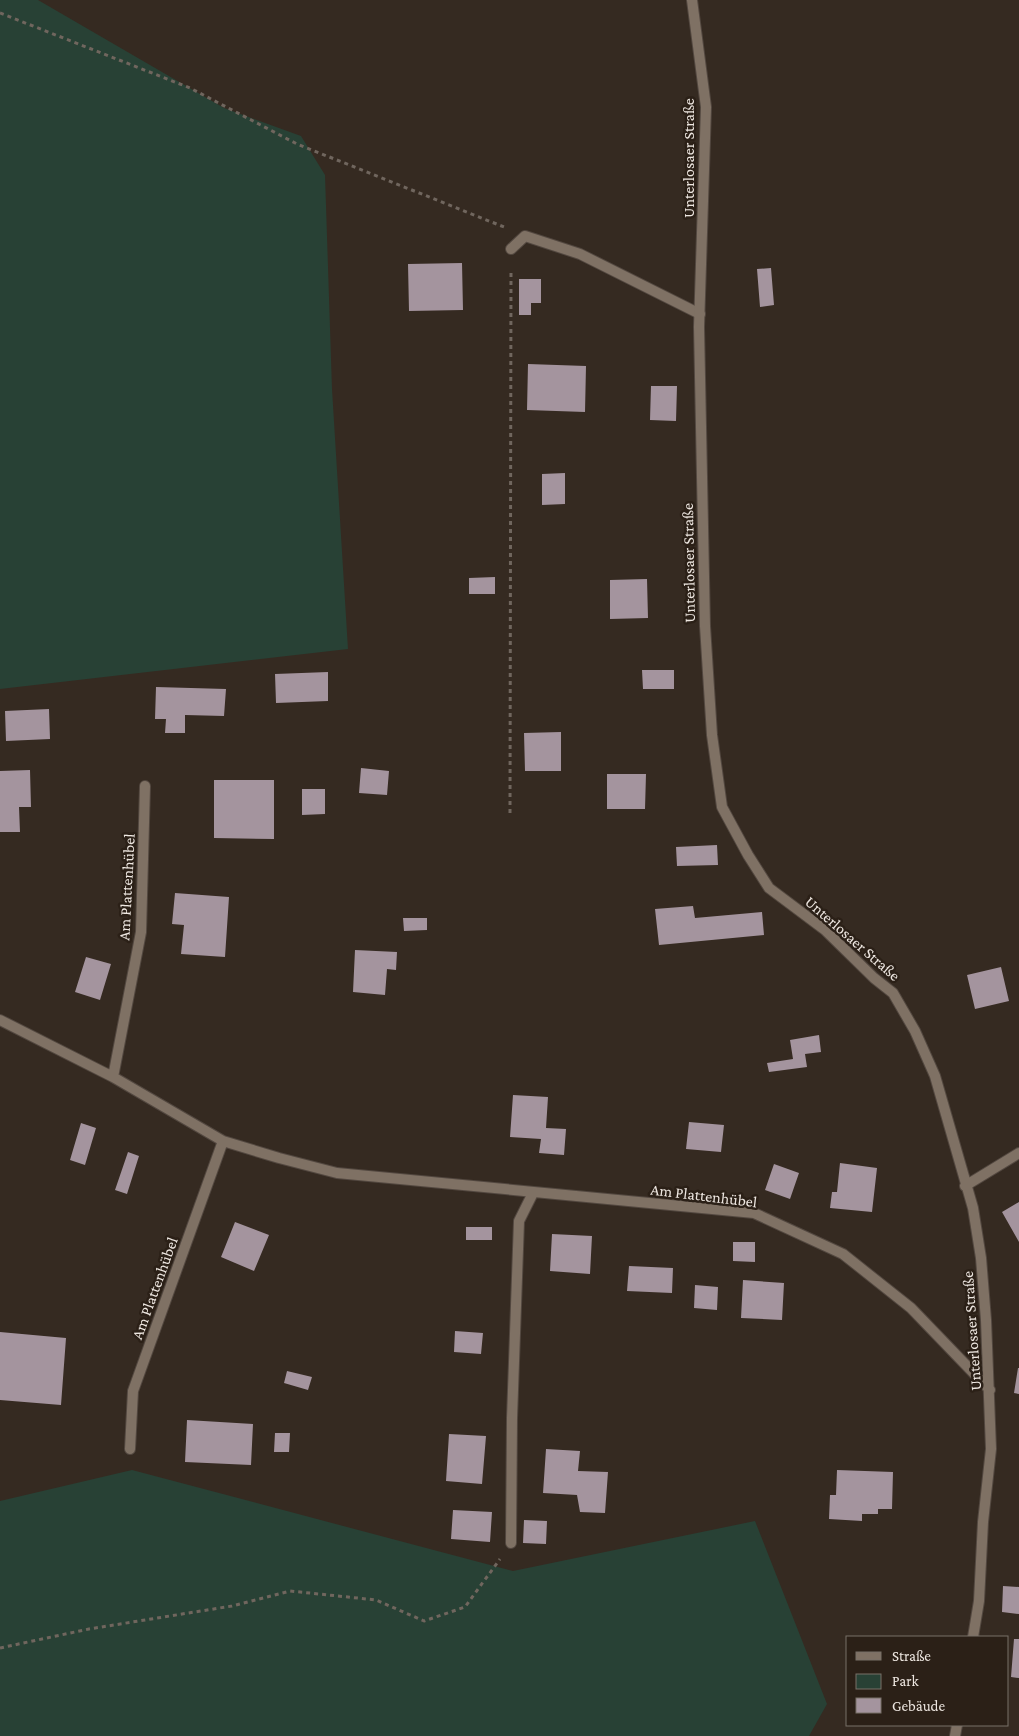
<svg xmlns="http://www.w3.org/2000/svg" width="1019" height="1736" font-family="'Crimson Pro',serif">
  <style>
    .green { fill: #284135 }
    .building { fill: #a4949e }
    .lines { fill: none; stroke-linecap: round; stroke-linejoin: round }
    .lane-casing { stroke: #534840; stroke-width: 12 }
    .street-casing { stroke: #534840; stroke-width: 12 }
    .path { stroke: #70665e; stroke-width: 3; stroke-dasharray: 4 4; stroke-linecap: butt }
    .lane { stroke: #7f7164; stroke-width: 10 }
    .street { stroke: #7f7164; stroke-width: 10 }
    .labels { text-anchor: middle; stroke-width: 5; stroke-linejoin: round; paint-order: stroke }
    .street-label { font-size: 16px; fill: #eee7e1; stroke: #2b2017 }
  </style>
  <rect width="100%" height="100%" fill="#352a21"/>
  <!-- green -->
  <path class="green" d="M0 0H38L224 108 301 136 325 175 332 389 348 649 0 689Z
    M132 1470 513 1571 755 1521 827 1704 809 1736H0V1501Z"/>
  <!-- building -->
  <path class="building" d="M462 263 463 310 409 311 408 264Z
    M771 268 774 305 760 307 757 269Z
    M519 279H541V303H531V315H519Z
    M528 364 586 366 585 412 527 410Z
    M651 386H677L676 421 650 420Z
    M565 473V504L542 505V474Z
    M495 577V594H469V578Z
    M647 579 648 618 610 619V580Z
    M642 670H674V689H643Z
    M328 672V701L276 703 275 674Z
    M156 687 226 689 224 716 185 715V733H165L166 719H155Z
    M49 709 50 739 6 741 5 711Z
    M561 732V771H525L524 733Z
    M361 768 389 771 387 795 359 793Z
    M30 770 31 807H19L20 832H0V771Z
    M607 774H646L645 809H607Z
    M214 780H274V839L214 838Z
    M302 789H325V814L302 815Z
    M717 845 718 865 677 866 676 847Z
    M175 893 229 897 225 957 181 954 184 925 172 924Z
    M693 906 695 918 762 912 764 935 659 945 655 909Z
    M403 918H427V930L404 931Z
    M355 950 397 952 396 970 387 969 385 995 353 992Z
    M86 957 111 964 100 1000 75 992Z
    M1001 967 1009 1001 975 1009 967 975Z
    M819 1035 821 1052 805 1054 807 1067 769 1072 767 1063 793 1059 790 1040Z
    M513 1095 548 1097 546 1128 566 1129 564 1155 539 1153 541 1139 510 1137Z
    M689 1122 724 1125 721 1152 686 1149Z
    M81 1123 96 1128 85 1165 70 1160Z
    M128 1152 139 1156 127 1194 115 1190Z
    M840 1163 877 1168 872 1212 830 1208 832 1192H837Z
    M774 1164 799 1173 790 1199 765 1190Z
    M1019 1202V1242L1002 1212Z
    M235 1222 269 1235 254 1271 221 1257Z
    M466 1227H492V1240H466Z
    M552 1234 592 1236 590 1274 550 1271Z
    M733 1242H755V1262L733 1261Z
    M629 1266 673 1268 672 1293 627 1291Z
    M743 1280 784 1283 782 1320 741 1318Z
    M695 1285 718 1287 717 1310 694 1308Z
    M455 1331 483 1333 481 1354 454 1352Z
    M0 1332 66 1338 61 1405 0 1400Z
    M1018 1368H1019V1394L1014 1393Z
    M287 1371 312 1377 308 1390 284 1383Z
    M187 1420 253 1424 251 1465 185 1462Z
    M275 1433H290L289 1452H274Z
    M449 1434 486 1436 482 1484 446 1481Z
    M546 1449 580 1451 578 1471 608 1472 605 1513 580 1512 577 1495 543 1493Z
    M837 1470 893 1472 892 1509H878V1514H862V1521L829 1519 830 1495H836Z
    M453 1510 492 1512 490 1542 451 1539Z
    M524 1520 547 1521 546 1544 523 1543Z
    M1003 1586 1019 1587V1614L1002 1612Z
    M1014 1639H1019V1678L1011 1677Z"/>
  <g class="lines">
    <!-- lane casing -->
    <g class="lane-casing">
      <path id="lane" d="M511 249 525 236 580 254 700 314"/>
    </g>
    <!-- street casing -->
    <g class="street-casing">
      <path id="street" d="M692 0 706 107 699 327 705 626 712 735 722 807 748 855 769 888 825 930 874 978 893 993 915 1031 935 1076 973 1208 981 1258 986 1320 991 1449 983 1522 979 1601 973 1637
        M145 786 141 932 113 1077 223 1141
        M0 1020 113 1077
        M965 1186 1019 1153
        M130 1449 133 1391 223 1141 279 1158 337 1173 754 1213 843 1254 911 1308 990 1390
        M511 1543 512 1418 519 1221 533 1193
        M955 1736 957 1725"/>
    </g>
    <!-- path -->
    <path class="path" d="M0 13 190 88 297 144 504 227
      M510 813 511 270
      M0 1648 89 1629 232 1606 290 1591 376 1600 424 1621 465 1607 500 1559"/>
    <!-- lane -->
    <use href="#lane" class="lane"/>
    <!-- street -->
    <use href="#street" class="street"/>
  </g>
  <g class="labels">
    <!-- street labels -->
    <g class="street-label">
      <text transform="translate(688 158) rotate(-90)" y="6">Unterlosaer Straße</text>
      <text transform="translate(688 563) rotate(-91)" y="6">Unterlosaer Straße</text>
      <text transform="translate(126 887) rotate(-87)" y="6">Am Plattenhübel</text>
      <text transform="translate(853 938) rotate(41)" y="6">Unterlosaer Straße</text>
      <text transform="translate(704 1195) rotate(7)" y="6">Am Plattenhübel</text>
      <text transform="translate(154 1288) rotate(-70)" y="6">Am Plattenhübel</text>
      <text transform="translate(971 1331) rotate(-94)" y="6">Unterlosaer Straße</text>
    </g>
  </g>
  <!-- legend -->
  <rect x="846" y="1636" width="162" height="90" fill="#2b2017" stroke="#797068"/>
  <rect x="856" y="1652" width="25" height="8" fill="#7f7164" stroke="#797068"/>
  <text x="892" y="1661" font-size="15" fill="#eee7e1">Straße</text>
  <rect x="856" y="1674" width="25" height="15" fill="#284135" stroke="#797068"/>
  <text x="892" y="1686" font-size="15" fill="#eee7e1">Park</text>
  <rect x="856" y="1698" width="25" height="15" fill="#a4949e" stroke="#797068"/>
  <text x="892" y="1711" font-size="15" fill="#eee7e1">Gebäude</text>
</svg>
